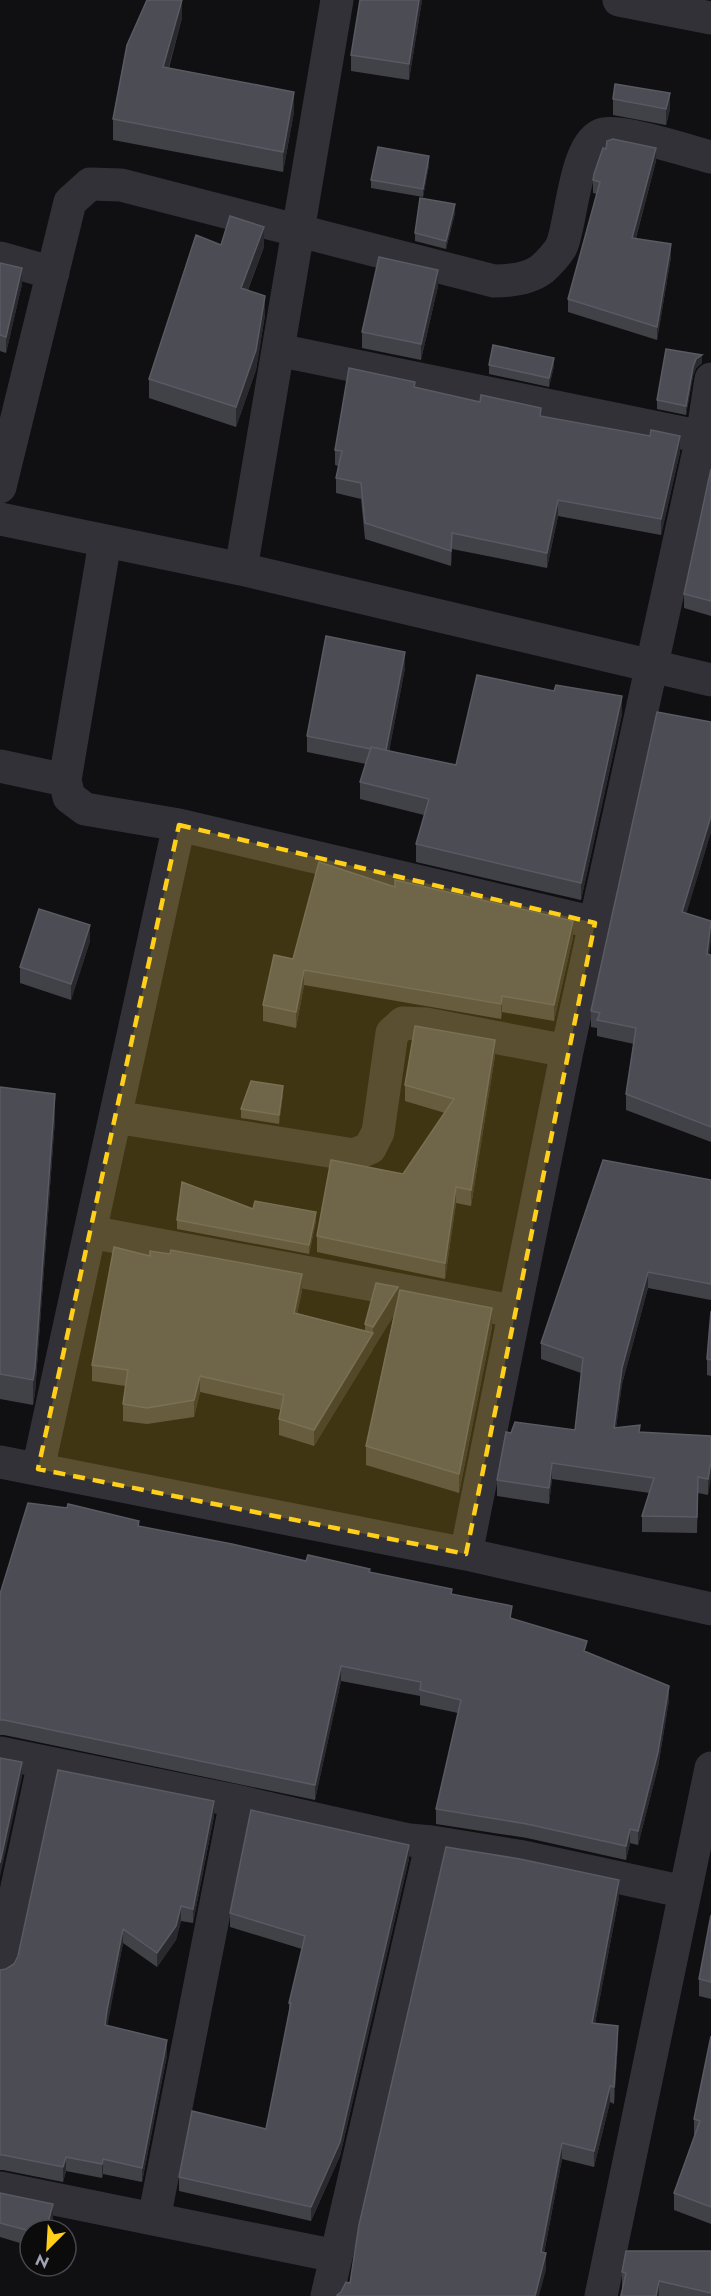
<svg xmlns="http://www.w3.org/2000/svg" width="711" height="2296" font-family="Jost,sans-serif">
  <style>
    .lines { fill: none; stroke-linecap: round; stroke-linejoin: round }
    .minor { stroke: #313137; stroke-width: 33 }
    .wall { fill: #414148 }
    .shaded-wall { fill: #29292e }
    .building { fill: #4b4c54; stroke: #595a63; stroke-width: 1.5 }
    .marked { fill: #ffcf1a; fill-opacity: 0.2; stroke: #ffcf1a; stroke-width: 4.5; stroke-dasharray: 12 8; stroke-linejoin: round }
  </style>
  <rect width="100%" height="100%" fill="#101012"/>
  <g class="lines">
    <!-- minor -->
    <path class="minor" d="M619 0 711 18
      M0 258 53 273
      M278 350 702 437
      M0 487 70 202 90 184 121 185 494 281C509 281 529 279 542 269 548 264 559 252 562 245 572 220 575 140 604 134 624 130 688 151 711 157
      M0 519 241 569 711 680
      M105 542 65 780 69 797 85 809 179 825
      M241 569 337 0
      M0 766 65 780
      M115 1117 354 1155 370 1148 378 1132 392 1033 403 1023 426 1024 567 1051
      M90 1232 513 1311
      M0 1462 466 1554 711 1609
      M38 1469 179 825 595 923
      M466 1554 567 1051 702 437 711 379
      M0 1753 236 1801 409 1840 432 1842 524 1857 685 1892
      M0 1966 44 1762
      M0 2188 336 2256
      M154 2219 236 1801
      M327 2296 432 1842
      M601 2296 711 1768"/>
  </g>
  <!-- wall -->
  <path class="wall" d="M182 0V18L169 68 294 112 283 172 113 140V119Z
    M422 0 409 80 351 71V55Z
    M613 99 670 109 666 125 613 115Z
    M656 161 636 238 671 257 657 340 568 312V299L597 194 593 193V180Z
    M429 165 423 197 371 188V180Z
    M455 213 446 249 415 241V233Z
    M221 245 264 247 248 290 265 315 256 370 236 427 149 398V379Z
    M0 263 22 284 6 353 0 351Z
    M438 286 421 360 362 348V332Z
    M666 349 702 363 696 368 693 376 686 415 657 409V400Z
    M489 365 554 366 549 387 489 374Z
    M415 388 541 416 680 452 661 535 558 516 547 568 452 549 451 566 365 539 361 499 336 493V478L338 466 335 465V450Z
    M711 469V616L684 608V594Z
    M405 668 389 751 456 765 622 714 581 900 416 862V844L424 815 360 799V782L366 764 307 752V736Z
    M711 722V832L686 914 709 955H711V1142L626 1110V1094L634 1044 597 1036V1028L591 1027V1011Z
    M395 887 573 937 554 1021 502 1012 501 1019 304 985 296 1028 263 1021V1005L293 959Z
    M90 941 71 1000 20 983V967Z
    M495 1056 471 1206 456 1203 445 1279 317 1252V1236L403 1174 445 1113 405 1101V1085Z
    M0 1087 55 1119 35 1393 33 1405 0 1399Z
    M283 1094 279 1124 241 1118V1109Z
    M711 1180V1300L648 1288 622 1384 616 1428 640 1432 711 1436 708 1495 698 1493 697 1533 642 1532V1516L650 1493 552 1479 549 1504 497 1496V1480L511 1433 575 1430 581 1373 541 1359V1343Z
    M253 1209 316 1221 309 1254 177 1229V1220Z
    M150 1256 302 1291 297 1313 365 1331V1324L398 1299 492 1327 459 1493 366 1465V1446L394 1314 314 1446 279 1435V1419L281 1410 200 1392 194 1417 147 1424 123 1421V1404L125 1386 92 1381V1365Z
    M711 1311V1376L707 1375V1359Z
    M139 1527 306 1561 370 1572 452 1594 512 1619 587 1652 669 1700 658 1767 638 1845 630 1843 626 1860 527 1838 436 1824V1809L458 1713 420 1705V1696L341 1681 315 1800 4 1735H0V1594Z
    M214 1816 193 1923 181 1921 176 1940 157 1967 123 1943 107 2025V2026L167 2055 142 2182 103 2174 102 2178 66 2171 63 2182 3 2170H0V1970L6 1969Z
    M409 1859 340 2156 311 2221 179 2191V2177L266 2129 289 2013V2003L302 1949 230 1927V1913Z
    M619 1897 595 2023 618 2042 614 2104 610 2102 594 2167 562 2159 544 2253 546 2270 341 2292 350 2283Z
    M711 1915V1999L699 1996V1979Z
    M711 2036V2224L674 2210V2193L695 2136 694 2135V2119Z
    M0 2193 53 2218 50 2230H30V2246L0 2237Z
    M711 2251V2296H620L622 2289V2272Z"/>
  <!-- shaded-wall -->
  <path class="shaded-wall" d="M182 0V18L163 87V67Z
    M419 0H422L409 80V64Z
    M294 92V112L283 172V152Z
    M670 93V109L666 125V109Z
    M656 148V161L632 251V238Z
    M429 156V165L423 197V189Z
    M455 204V213L446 249V241Z
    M264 227V247L241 307V288Z
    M671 244V257L657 340V327Z
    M22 268V284L6 353V337Z
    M438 270V286L421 360V344Z
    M265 296V315L256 370 236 427V407Z
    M702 355V363L696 368 693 376 686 415V406L693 367 696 359Z
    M554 358V366L549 387V378Z
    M680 436V452L661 535V519Z
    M558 500V516L547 568V553Z
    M452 533V549L451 566V551Z
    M405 652V668L386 768V752Z
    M622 696V714L581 900V883Z
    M711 816V832L682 928V912Z
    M573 921V937L554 1021V1005Z
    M90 925V941L71 1000V984Z
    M711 926V942L707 970V954Z
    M304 970V985L296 1028V1012Z
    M502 996V1012L501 1019V1004Z
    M495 1040V1056L471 1206V1190Z
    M283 1086V1094L279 1124V1115Z
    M55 1094V1119L35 1393 33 1405V1380Z
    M456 1187V1203L445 1279V1263Z
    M316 1212V1221L309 1254V1245Z
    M648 1272V1288L622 1384 614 1444V1428L622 1368Z
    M302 1274V1291L294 1329V1313Z
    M398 1287V1309L373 1349V1327Z
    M492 1308V1327L459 1493V1474Z
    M373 1333V1350L314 1446V1430Z
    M200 1376V1392L194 1417V1400Z
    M711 1462V1478L708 1495V1479Z
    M552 1463V1479L549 1504V1488Z
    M341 1666V1681L315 1800V1785Z
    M669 1686V1700L658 1767 638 1845V1831Z
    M22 1762V1777L0 1877V1863Z
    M214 1801V1816L193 1923V1909Z
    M630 1829V1843L626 1860V1846Z
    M409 1845V1859L340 2156 311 2221V2207Z
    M619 1880V1897L592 2040V2023Z
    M181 1906V1921L176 1940 157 1967V1953Z
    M123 1929V1943L105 2039V2025L107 2010Z
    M618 2026V2042L614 2104V2087Z
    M167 2040V2055L142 2182V2168Z
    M610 2086V2102L594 2167V2151Z
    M562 2143V2159L541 2268V2252Z
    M66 2157V2171L63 2182V2167Z
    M103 2159V2174L102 2178V2164Z
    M53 2204V2218L50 2230H46Z
    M546 2253V2270L539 2296H535Z
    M659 2281V2296H656Z"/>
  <!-- building -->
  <path class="building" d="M147 0H182L163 67 294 92 283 152 113 119 127 45Z
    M360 0H419L409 64 351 55Z
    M615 84 670 93 666 109 613 99Z
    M613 139 656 148 632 238 671 244 657 327 568 299 600 182 593 180 594 174 603 148 606 149 607 141Z
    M378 147 429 156 423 189 371 180Z
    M420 198 455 204 446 241 415 233Z
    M230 216 264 227 241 288 265 296 256 350 236 407 149 379 196 235 221 245Z
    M379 257 438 270 421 344 362 332Z
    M0 263 22 268 6 337 0 335Z
    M493 345 554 358 549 378 489 365Z
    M666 349 702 355 696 359 693 367 686 406 657 400Z
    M349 368 415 382 414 387 480 402 481 395 541 408 540 416 650 436 651 430 680 436 661 519 558 500 547 553 452 533 451 551 365 523 361 483 336 478 342 451 335 450Z
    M711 469V601L684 594Z
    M326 636 405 652 386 750 371 747V749L307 736Z
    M477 675 554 691 556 685 622 696 581 883 416 844 429 799 360 782 371 747 456 765Z
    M657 712 711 722V816L682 912 711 921 707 954 711 955V1127L626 1094 636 1028 597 1020 600 1013 591 1011Z
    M319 862 395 887V880L573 921 554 1005 502 996 501 1004 304 970 296 1012 263 1005 274 955 293 959Z
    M39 909 90 925 71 984 20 967Z
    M415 1026 495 1040 471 1190 456 1187 445 1263 317 1236 331 1160 403 1174 454 1099 405 1085Z
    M251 1081 283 1086 279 1115 241 1109Z
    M0 1087 55 1094 35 1368 33 1380 0 1374Z
    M603 1160 711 1180V1284L648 1272 622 1368 614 1428 640 1425 639 1432 711 1436V1462L708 1479 698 1477 697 1517 642 1516 654 1478 552 1463 549 1488 497 1480 506 1432 511 1433 515 1422 575 1430 583 1358 541 1343Z
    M182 1182 253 1209 255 1201 316 1212 309 1245 177 1220Z
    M114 1247 150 1256V1251L170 1254 171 1250 302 1274 294 1313 373 1333 314 1430 279 1419 284 1395 200 1376 194 1400 147 1408 123 1404 128 1370 92 1365Z
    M376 1283 398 1287 373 1327 365 1324Z
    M400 1290 492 1308 459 1474 366 1446Z
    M711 1311V1360L707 1359Z
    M28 1503 67 1508 68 1504 139 1521 138 1526 232 1544 306 1561 308 1555 370 1569 369 1572 452 1589 451 1594 512 1606 510 1618 587 1641 584 1651 669 1686 658 1752 638 1831 630 1829 626 1846 527 1824 436 1809 461 1700 420 1690 421 1682 341 1666 315 1785 4 1720H0V1594Z
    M0 1758 22 1762 0 1863Z
    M58 1770 214 1801 193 1909 181 1906 176 1926 157 1953 123 1929 107 2010 105 2025 167 2040 142 2168 103 2159 102 2164 66 2157 63 2167 3 2155H0V1970L6 1969 14 1964 18 1956Z
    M251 1810 409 1845 340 2142 311 2207 179 2177 192 2111 266 2129 291 2003H289L305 1936 230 1913Z
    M446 1847 520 1859 619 1880 592 2023 618 2026 614 2087 610 2086 594 2151 562 2143 541 2252 546 2253 535 2296H337V2295L341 2292 346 2282 350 2283 359 2225Z
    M711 1915V1982L699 1979Z
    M711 2036V2207L674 2193 700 2121 694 2119Z
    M0 2193 53 2204 46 2230H30V2231L0 2223Z
    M626 2251H711V2293L659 2281 656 2296H621L626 2273 622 2272Z"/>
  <!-- marked area -->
  <path class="marked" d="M179 825 595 923 466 1554 38 1469Z"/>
  <!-- north arrow -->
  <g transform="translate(48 2248) rotate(204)"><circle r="28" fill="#0b0b0c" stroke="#47484f" stroke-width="1.5"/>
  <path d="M0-4.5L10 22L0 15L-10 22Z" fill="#ffcf1a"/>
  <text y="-9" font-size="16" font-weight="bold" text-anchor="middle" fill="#a0a3b4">N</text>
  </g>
</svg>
